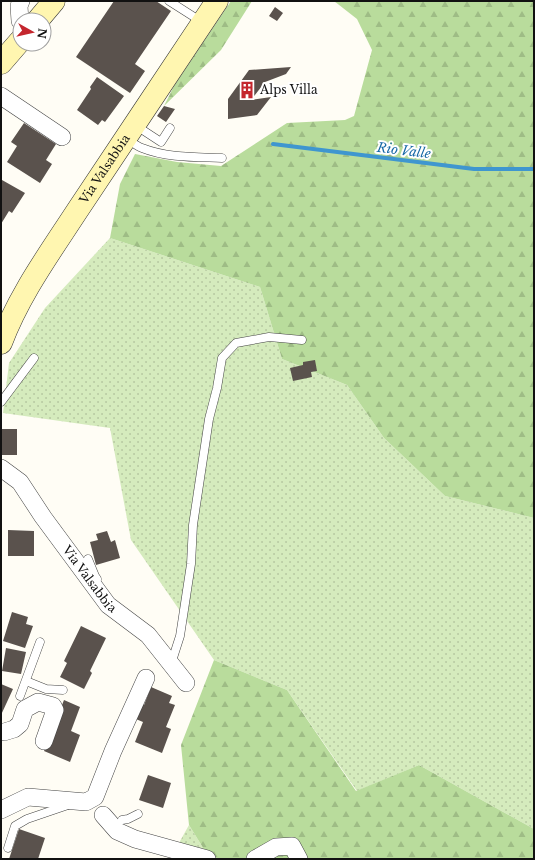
<svg xmlns="http://www.w3.org/2000/svg" width="535" height="860" font-family="'Libre Baskerville',serif">
  <style>
    .grass { fill: url(#grass-dots) }
    .forest { fill: url(#forest-firs) }
    .lines { fill: none; stroke-linecap: round; stroke-linejoin: round }
    .stream { stroke: #3f96cf; stroke-width: 4 }
    .building { fill: #5a524d }
    .lane-casing { stroke: #444; stroke-width: 9 }
    .street-casing { stroke: #444; stroke-width: 18 }
    .secondary-casing { stroke: #333; stroke-width: 23 }
    .lane { stroke: #fff; stroke-width: 8 }
    .street { stroke: #fff; stroke-width: 17 }
    .secondary { stroke: #fff6b0; stroke-width: 22 }
    .labels { text-anchor: middle; stroke-width: 4; stroke-linejoin: round; paint-order: stroke }
    .poi-label { font-size: 12px; fill: #111; stroke: #fff; text-anchor: start }
    .street-label { font-size: 12px; fill: #111; stroke: #fff }
    .water-label { font-size: 13px; font-style: italic; fill: #1768a6; stroke: #fff }
  </style>
  <defs>
    <pattern id="grass-dots" width="8" height="8" patternUnits="userSpaceOnUse"><rect width="8" height="8" fill="#d5ebbd"/><path d="M2 2h.1M6 6h.1" fill="none" stroke="#b6c8a1" stroke-width="1.8" stroke-linecap="round"/></pattern>
    <pattern id="forest-firs" width="22" height="20" patternUnits="userSpaceOnUse"><rect width="22" height="20" fill="#b9dc9c"/><path d="M5 1l3.5 6h-7zM16 11l3.5 6h-7z" fill="#9ebc85"/></pattern>
  </defs>
  <rect width="100%" height="100%" fill="#fffdf5"/>
  <!-- grass -->
  <path class="grass" d="M110 238 260 287 282 359 347 385 384 438 445 496 534 518V829L419 765 357 791 287 690 214 660 131 540 110 428 3 413 9 363 45 308Z
    M189 825 210 859H170Z"/>
  <!-- forest -->
  <path class="forest" d="M231 1H252L221 50 164 106 174 86Z
    M334 1H534V518L445 496 384 438 347 385 282 359 260 287 110 238 120 184 135 154 177 162 221 166 287 123 345 120 354 116 372 50 357 19Z
    M214 660 287 690 356 791 419 765 534 829V859H210L189 825 181 745Z"/>
  <g class="lines">
    <!-- stream -->
    <path class="stream" d="M273 144 474 169H534"/>
  </g>
  <!-- building -->
  <path class="building" d="M114 1H156L171 11 135 64 145 71 130 93 76 57Z
    M275 7 283 13 277 21 269 16Z
    M291 67 286 74 265 82 251 100 271 97 257 115 228 119V99L249 70Z
    M97 77 124 96 105 122 102 120 98 125 77 110 91 89 90 87Z
    M164 106 175 109 166 122 157 116Z
    M24 123 56 144 46 160 52 164 40 183 7 162 17 146 11 142Z
    M2 180 25 193 12 213 9 211 1 224V183Z
    M315 360 317 371 311 372 312 377 293 381 290 368 303 365V362Z
    M1 429H17V455H1Z
    M8 530 34 531V556H8Z
    M107 531 111 542 115 540 120 558 96 565 90 542 98 540 96 534Z
    M12 612 28 617 26 624 33 626 25 648 3 641Z
    M81 626 106 638 90 671 92 673 84 689 60 677 67 663 64 661Z
    M6 648 26 652 21 674 2 671Z
    M1 684 13 689 1 715Z
    M151 687 172 696 169 703 175 705 166 727 171 729 162 753 135 742 143 722 131 717 137 702 144 705Z
    M64 700 80 707 71 731 80 735 70 762 44 751Z
    M148 775 171 783 163 808 139 800Z
    M19 829 45 838 38 859H9Z"/>
  <g class="lines">
    <!-- lane casing -->
    <g class="lane-casing">
      <path id="lane" d="M169 1 202 22
        M135 125 161 142 170 128
        M126 138C131 141 136 146 142 148 167 158 196 157 222 158
        M1 402 34 358
        M88 559 95 576 97 579
        M171 664 180 636 191 564 193 525 209 419 217 388 222 358 236 343 269 337 302 340
        M26 681 46 689 63 690
        M20 696 40 642
        M122 820 128 819 138 814
        M8 848 15 826 27 819 68 805"/>
    </g>
    <!-- street casing -->
    <g class="street-casing">
      <g id="street">
        <path d="M20 21 19 6 21 1"/>
        <path d="M1 96 62 137"/>
        <path id="s1" d="M1 468 20 482 43 517 108 605 148 635 186 683"/>
        <path d="M4 732 14 729 20 724 25 709 38 702 53 706 55 710 44 741"/>
        <path d="M1 810 28 797 86 802 95 797 113 751 146 678"/>
        <path d="M103 815 117 831 135 839 207 859"/>
        <path d="M255 859 276 847 292 846 299 859"/>
      </g>
    </g>
    <!-- secondary casing -->
    <g class="secondary-casing">
      <g id="secondary">
        <path d="M38 20 54 1"/>
        <path d="M1 63 20 41"/>
        <path id="s2" d="M1 343C19 295 49 254 77 211 123 141 171 71 217 1"/>
      </g>
    </g>
    <!-- lane -->
    <use href="#lane" class="lane"/>
    <!-- street -->
    <use href="#street" class="street"/>
    <!-- secondary -->
    <use href="#secondary" class="secondary"/>
  </g>
  <!-- icons -->
  <defs>
    <g id="building-bare" transform="scale(1.38)"><path d="M-4-6H4V6H1V3H-1V6H-4ZM-2.5-4.3h1.7v1.8h-1.7ZM.8-4.3h1.7v1.8H.8ZM-2.5-1h1.7V.8h-1.7ZM.8-1h1.7V.8H.8Z" fill="#c4262e" stroke="#fff" stroke-width="2.5" paint-order="stroke"/></g>
  </defs>
  <g fill-rule="evenodd">
    <use href="#building-bare" x="247" y="90"/>
  </g>
  <g class="labels">
    <!-- poi labels -->
    <g class="poi-label">
      <text x="260" y="94">Alps Villa</text>
    </g>
    <!-- street labels -->
    <g class="street-label">
      <text dy="4" stroke="none"><textPath href="#s2" startOffset="203">Via Valsabbia</textPath></text>
      <text dy="4" stroke="none"><textPath href="#s1" startOffset="143">Via Valsabbia</textPath></text>
    </g>
    <!-- water labels -->
    <g class="water-label">
      <text transform="translate(404 150) rotate(7)" y="5">Rio Valle</text>
    </g>
  </g>
  <!-- border -->
  <rect width="535" height="860" fill="none" stroke="#111111" stroke-width="4"/>
  <!-- north arrow -->
  <g transform="translate(32 32) rotate(98)"><circle r="19" fill="#ffffff" stroke="#a0a0a0"/>
  <path d="M0-3L7 15L0 10L-7 15Z" fill="#c4262e"/>
  <text y="-6" font-size="11" font-weight="bold" text-anchor="middle" fill="#111111">N</text>
  </g>
</svg>
